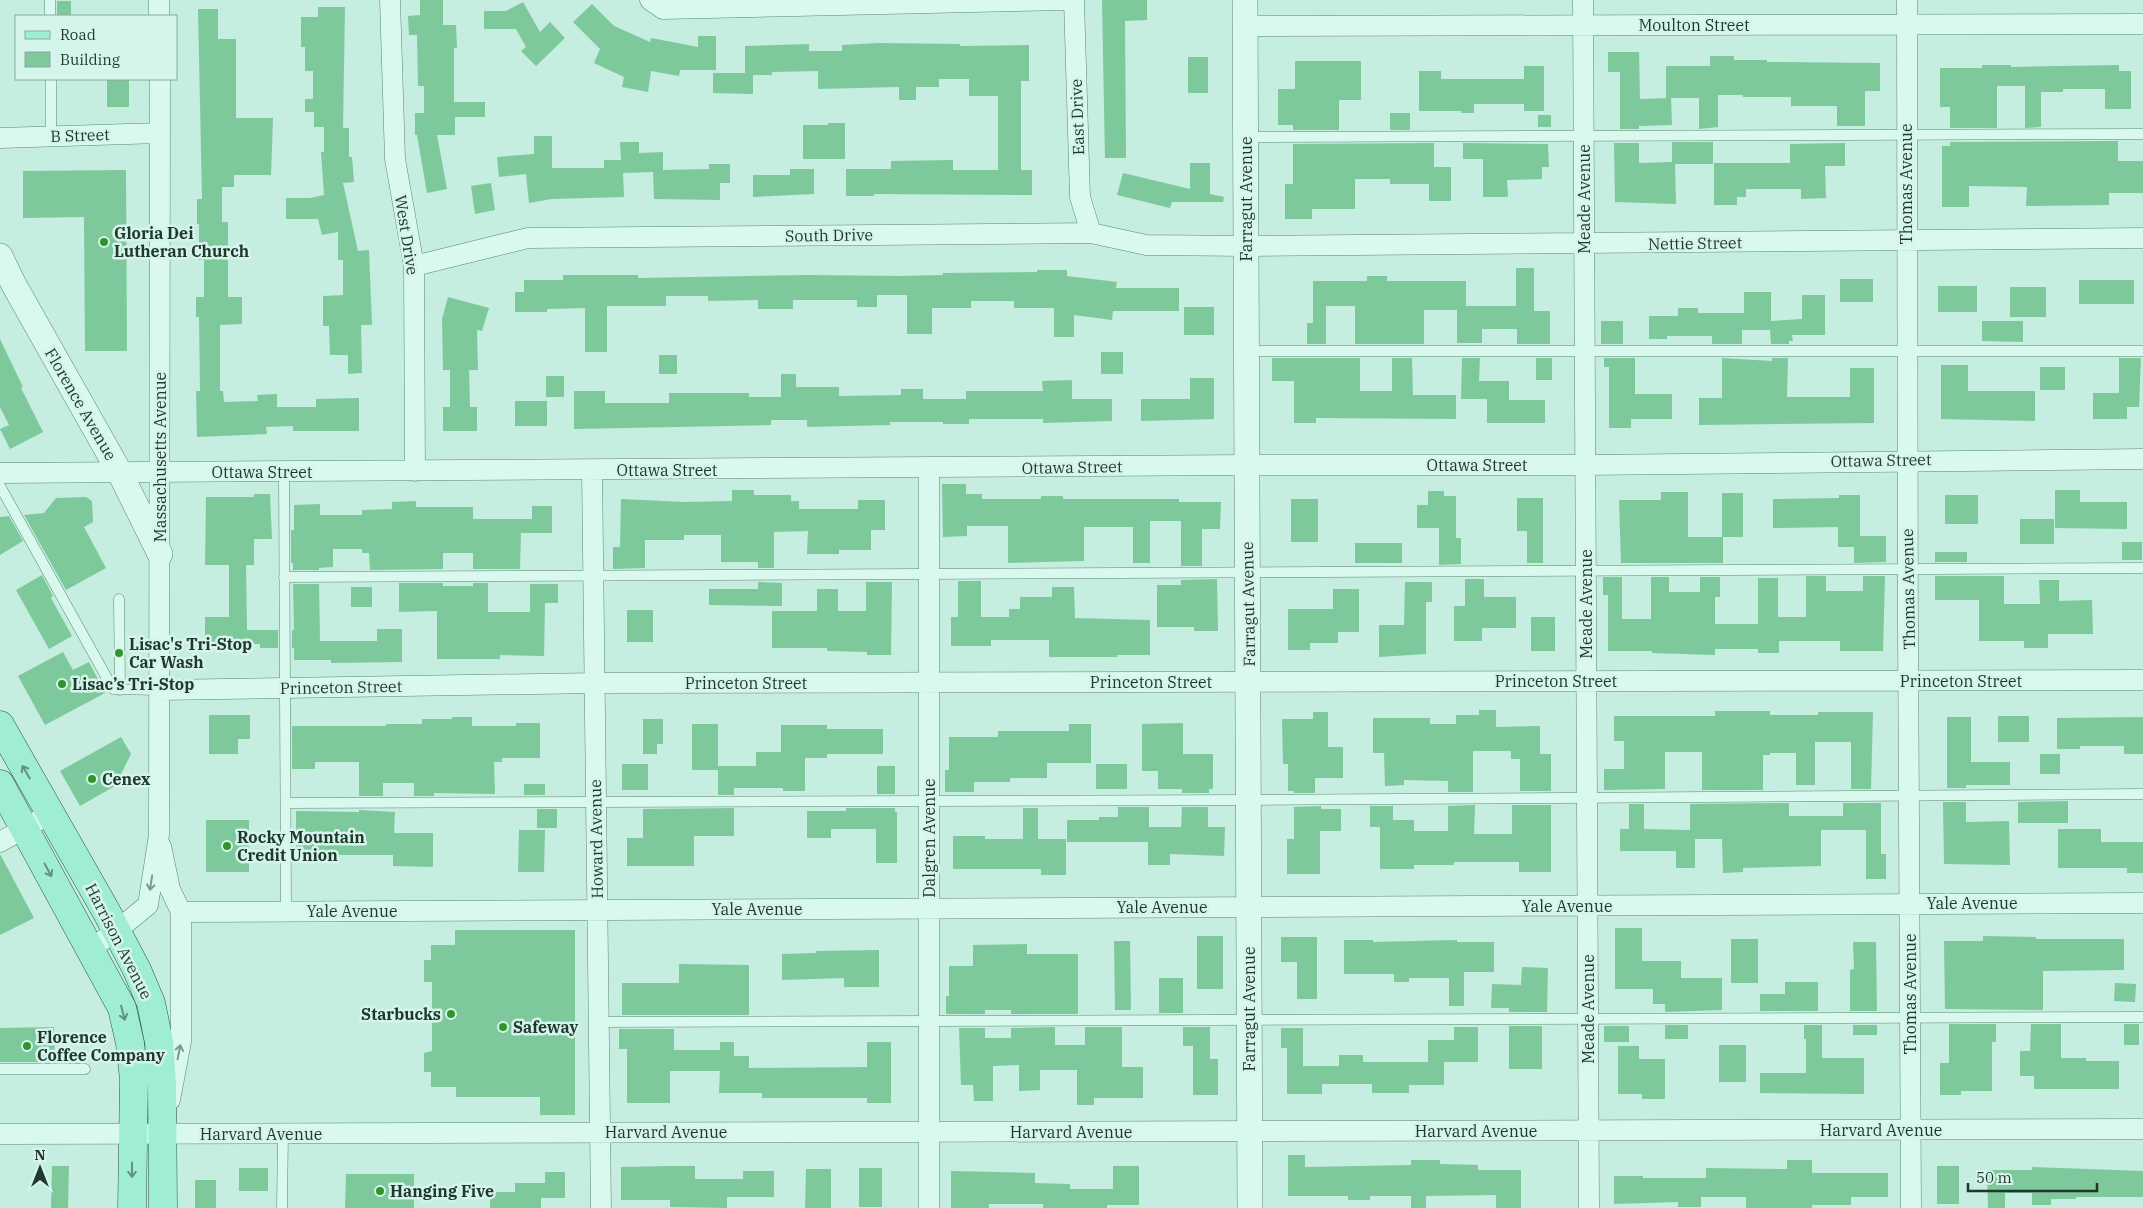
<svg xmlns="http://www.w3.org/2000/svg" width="2143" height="1208" font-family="'IBM Plex Serif',serif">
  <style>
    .building { fill: #7dc99c }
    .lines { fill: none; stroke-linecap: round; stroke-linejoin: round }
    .service-casing { stroke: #5c8772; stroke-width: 11 }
    .minor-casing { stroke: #5c8772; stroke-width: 21 }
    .tertiary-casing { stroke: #5c8772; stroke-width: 26 }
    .primary-casing { stroke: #305541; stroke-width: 29 }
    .service { stroke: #d9f8ee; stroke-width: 10 }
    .minor { stroke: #d9f8ee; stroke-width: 20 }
    .tertiary { stroke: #d9f8ee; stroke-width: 25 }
    .primary { stroke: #9feed4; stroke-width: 28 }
    .oneway { stroke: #5f9380 }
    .oneway2 { stroke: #7c988c }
    .poi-dot { fill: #30942e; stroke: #d5f4eb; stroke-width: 2 }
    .labels { text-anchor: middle; stroke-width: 5; stroke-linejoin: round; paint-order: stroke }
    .street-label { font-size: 16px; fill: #1f382b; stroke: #d5f4eb }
    .poi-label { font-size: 16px; font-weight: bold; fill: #1f382b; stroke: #d5f4eb; text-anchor: start }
  </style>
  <rect width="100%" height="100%" fill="#c5ede0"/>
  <!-- building -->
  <path class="building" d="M420 0H443V25H456L457 48H454V102H485V117H455V135H437L447 189 427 193 417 135H415V113H424V86H418L417 35H409L408 16 420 15Z
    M1102 0H1147V20L1125 21 1126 158H1105Z
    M57 1H71V16H57Z
    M523 2 540 32 550 22 565 38 536 66 521 51 526 47 516 29H484V11H506Z
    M592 4 614 26 650 42 651 38 698 47V36H716V70H680L679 76 651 71 648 92 622 87 624 77 594 63 600 49 573 22Z
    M318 7H345L343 128H349V157H352L354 182 343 183 358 251 369 250 372 325H361L362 373 348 374V355H330L329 326H323V296L343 295V260H338V232L322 235 318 219H286V198H310L324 195 321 152H324V127H314V112H305V99H313V71H305V47H301V17H318Z
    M198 9H218V39H236V118H273L271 175H234V187H222V222H228V297H242V324L220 325V391H223L224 402 258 401 257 395 277 394V407H316V399L359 398V431H293V426L266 427 267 434 197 437 196 391H200L199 317H196V297H204V260H199V224H197V199H202Z
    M878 43 960 44V46L1029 45V81H1021V170H1032V195L874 194V196H846V169H891V161L953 160V170H998V96H969V79H939V87H916V100H899V87L818 89V71L772 72V75H753V94L713 93V73H745V46L809 44V51H842V45Z
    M1608 52H1639L1640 99 1671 98 1672 125 1639 126V129H1620V72H1608Z
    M1710 56H1734V60H1767V62L1880 63V91H1865V126H1837V106H1791V97H1743V95H1718V127L1699 129V98H1666V66H1710Z
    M1188 57H1208V93H1188Z
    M1295 61H1361V100H1339V130H1293V125H1278V89H1295Z
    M1982 65H2011V67L2119 65V71H2131V109H2105V89H2063V92H2041V127L2025 128V86H1997V128H1950V107H1940V68H1982Z
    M1524 66H1544V111H1524V104H1474V113H1461V111H1419V71H1441V79H1524Z
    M107 79H129V107H107Z
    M1390 113H1410V130H1390Z
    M1538 115H1551V127H1538Z
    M828 123H845V159H803V125H828Z
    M534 136H552V168H604V160H621L620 142H639V153L663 152V170L709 169V164H730V183H720V200L654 199 653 172 623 173 624 197 552 199 529 203 526 174 499 177 497 157 534 154Z
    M2118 141V161H2143V193H2109V205L2026 206 2027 187 1969 186V207H1942V146H1950V142Z
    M1672 142H1713V164H1675L1676 204 1615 202 1614 143H1639V163L1672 162Z
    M1434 143V167H1451V201H1429V184H1390V179H1355V209H1312V219H1285V184H1293V144Z
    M1463 143 1548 144 1549 167H1542V179L1507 180 1508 197H1483V159H1463Z
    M1845 143V166H1825L1826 198 1801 199V189H1746V197H1737V205H1714V163H1790V144Z
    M1190 163H1210V194L1224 197 1223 202H1172L1170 208 1117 195 1123 173 1190 189Z
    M790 169H814V194L753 197V175H790Z
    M126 170 127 351H85L84 217 23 218V171Z
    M491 183 495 210 475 214 471 186Z
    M1516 268H1534V311H1550V344H1517V329H1482V343H1457V310H1424V344H1355V306H1326V344H1307V323H1313V281H1367V276H1387V281H1466V306H1516Z
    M1037 270H1067V276L1117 282 1116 288H1179V311H1113L1112 320 1074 315V337H1054V308H1014V301H971V308H932V334H907V295H877V307H857V300H793V309H758V300L708 301V296H666V306H607V352H585V308L547 309V312H515V292H524V280H563V275H638V278L808 275 900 276 943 275V273L1037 272Z
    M1840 279H1873V302H1840Z
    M2079 280H2134V304H2079Z
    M1938 286H1977V312H1938Z
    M2010 287H2046V317H2010Z
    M1744 292H1771V321L1802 319V295H1825V335H1792L1793 341H1789V344H1771L1770 330H1742V344H1712V336H1667V339H1649V316H1678V308H1698V313H1744Z
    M448 297 489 308 482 331 477 330 478 370H469L470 407H477V431H443V407H450V370H443L442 319Z
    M1184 307H1214V335H1184Z
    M1601 321H1623V344H1601Z
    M1982 321H2023V342L1982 341Z
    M0 339 23 387 21 388 43 432 10 449 0 429 9 425 0 407Z
    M1101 352H1123V374H1101Z
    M659 355H677V374H659Z
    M1272 358H1360V391H1392V358H1412L1413 395H1456V419L1316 418V423H1294V381H1272Z
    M1462 358H1480L1479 381H1509V400H1545V423H1487V399H1461Z
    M1536 358H1552V380H1536Z
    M1604 358H1635V394H1672V419H1631V428H1609V367H1604Z
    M1722 358 1772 361V358H1788L1787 397H1850V368H1874V423L1699 425V398H1722Z
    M2119 358H2141L2139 407H2127V419H2093V393H2119Z
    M1941 365H1968V391H2035V421L1941 419Z
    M2040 367H2065V390H2040Z
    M781 374H796V387H839V396L901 395V389H923V399H966V391H1043L1042 381 1072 380V399H1112V421L1043 423V419H969V424H943V422H890V425L807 427V420H771V425L574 429V391H605V403H669V393H749V397H781Z
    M546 376H564V397H546Z
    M1190 378H1214V419L1141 421V399H1190Z
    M515 401H547V426H515Z
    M942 484H966V494H982V499H1041V496H1063V499H1179V502H1221L1220 529H1202V566H1181V521H1150V563H1133V527H1084V561L1008 563V526H967V536L943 537Z
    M732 490H754V495H791V501H799V509H858V500H885V530H871V550H839V554H807L808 531 774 532V568H758V562H721V535H684V540H645V568L613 569V547H620L621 499 684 502 732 501Z
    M2055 490H2080V502H2127V529L2055 528Z
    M1428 491H1444V496H1456V538H1461V564L1439 565V528H1417V505H1428Z
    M1661 492H1688V537H1722V493H1743V537H1723V563H1621L1619 500H1661Z
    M254 494H270L272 539H254V565H246L247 630H278V648H260V644H205V617H229V565H205L206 497H254Z
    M1839 495H1860V536H1886V562L1854 563V547H1838V527L1773 528V499L1839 498Z
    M1945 495H1978V524H1945Z
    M86 497 92 501 93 522 84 527 106 568 66 590 24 515 44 513 56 498Z
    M1517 498H1543V563H1527V531H1517Z
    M1291 499H1318V542H1291Z
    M416 501V507H473V519H532V506H552V533H521L520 569H473V553H443V569L370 570 369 553H362V549H333V567L319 568V570H293V563H291V530H294V505L320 504V515H362V510L392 509V502Z
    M9 516 23 541 0 555V517Z
    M2020 519H2054V544H2020Z
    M2122 542H2142V560H2122Z
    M1355 543H1402V563H1355Z
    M1935 552H1967V562H1935Z
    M42 575 53 596 51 598 72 636 49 649 16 590Z
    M1806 576H1826V591H1863V576H1885L1883 651H1840V641H1779V653H1758V649H1715V655L1652 653V651H1608V595H1603V577H1622V619H1651V577H1669V592H1700V577H1720V597H1715V624H1758V578H1778V617H1806Z
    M1935 576H2004V604H2040L2039 580H2059V601L2092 600 2093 634H2048V648H2024V641H1979V600H1935Z
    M1217 579 1218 631H1194V627H1157V585H1181V580Z
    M1465 579H1484V597H1516V628H1482V641H1454V606H1465Z
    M958 581H981V617H1009V609H1020V597H1052V587H1074L1075 618 1150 620V655H1117V657H1049V640H991V646H951V617H958Z
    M758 582 782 583V606L709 605V589H758Z
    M866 582H892L891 655H867V652L827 651V648H772V611H817V589H838V611H866Z
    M1405 582H1432V602H1426V654L1379 657V625H1404Z
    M399 583H443V586H473V583H488V612H530V584H558V603H545L544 656 500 655V659H437V611L399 612Z
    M293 584H319L320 641H377V629H402V662L331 663V660H294V648H292V630H294Z
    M351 587H372V607H351Z
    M1333 589H1359V632H1338V643H1310V650H1288V609H1333Z
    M627 610H653V642H627Z
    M1531 617H1555V651H1531Z
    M63 652 73 670 89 662 105 693 45 725 18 676Z
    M1479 710H1496V727L1540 726V754H1551V791H1520V759H1511V751H1473V792H1448V781L1404 780V785L1385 786 1384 753H1373V718H1430V724H1456V715H1479Z
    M1715 711H1770V715H1818V712H1873L1871 789H1851V742H1815V785H1796V753H1770V755H1763V790H1702V752H1665V789L1604 790V769H1624V741H1614V716H1715Z
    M1313 712H1328V747H1343V778H1315V793H1294V791H1288V764H1283L1282 719H1313Z
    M209 715H250V739H238V754H209Z
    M1998 716H2029V742H1998Z
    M452 717H472V726H516V723H540V758H502V762H494L495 794 434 793V796H414V783H383V796H359V762H315V769H292V726H386V724H422V719H452Z
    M1947 717H1971V762H2010V785H1966V788H1947Z
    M2143 717V754H2124V746H2080V749H2057V718Z
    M643 719H663V744H657V754H643Z
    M1183 723V754H1213V789H1209V793H1182V789H1158V771H1142V724Z
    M692 724H718V770H692Z
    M1069 724H1091V763H1047V778H1010V782H974V792H945V770H949V737H998V731H1069Z
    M781 725H827V729H883V754H827V758H805V791H783V788H734V795H718V766H756V752H781Z
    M121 737 131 754 115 786 80 806 60 771Z
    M2040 754H2060V774H2040Z
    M622 764H648V790H622Z
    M1096 764H1127V789H1096Z
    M877 766H895V794H877Z
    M524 784H545V795H524Z
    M2068 801V823H2018V802Z
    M1943 802H1966V822L2009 821 2010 865 1944 864Z
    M1789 803V816H1843V803H1881V854H1886V879H1866V830H1821V866L1743 868V872L1723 873 1722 839H1695V868H1676V851H1620V829H1629V804H1644V829L1690 830V804Z
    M1475 805 1474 834H1512V805H1551V872H1519V862H1454V865H1414V869H1380V827H1370V806H1393V820H1414V831H1448V806Z
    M1321 806V809H1341V831H1320V874H1287V839H1294V807Z
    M1118 807H1149V827H1181L1182 807H1208V827H1225L1224 856 1170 854V865H1148V842H1067V820H1099V817H1118Z
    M734 808V836H694V866H627V838H643V809Z
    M846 808H895V812H897V863H876V829H831V838H807V811H846Z
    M1023 808H1038V839H1066V875H1041V869H953V836H985V839H1023Z
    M537 809H557V828H537Z
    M359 810 395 812 394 833H433V867L393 866V855H296V811L359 812Z
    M206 820H249V872H206Z
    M2058 829H2101V842H2143V873H2127V868H2058Z
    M519 830H545L544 872H518Z
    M0 854 34 918 0 935Z
    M1615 928H1642V961H1681V978H1722V1010L1665 1012V1004H1653V989H1615Z
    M455 930H575V1115H540V1097H456V1087H431V1072H424V1053L432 1051V982H424V960H431V945H455Z
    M1197 936H1223V989H1197Z
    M1983 936 2036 937V939H2124V970L2043 971V1010L1945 1009 1944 941H1983Z
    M1281 937H1317V999H1297V962H1281Z
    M1731 939H1758V983H1731Z
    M1344 940H1373V942L1457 940V942H1494V972H1464V1006H1449V978H1409V982H1394V974H1344Z
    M1114 941H1130L1131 1010H1115Z
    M1853 942H1876L1877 1011H1850V970L1854 969Z
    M1027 944V954H1078V1014H1011V1010H985V1014H946V996H949V966H973V945Z
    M879 950V987H844V978L782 980V954L816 953V951Z
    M679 964 749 965V1015H622V983H679Z
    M1522 967 1548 968 1547 1012H1509V1008H1491L1492 984 1521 985Z
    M1159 978H1183V1013H1159Z
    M1785 982H1818V1011H1760V994H1785Z
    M2115 983 2136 984 2135 1002 2114 1001Z
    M1949 1024H1996V1042H1992V1091H1961V1095H1940V1063H1949Z
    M2031 1024H2061V1058H2086V1061H2119V1089H2034V1076H2020V1051H2030Z
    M2124 1024H2139V1045H2124Z
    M1665 1025H1688V1039H1665Z
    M1804 1025H1822V1058H1864V1094L1760 1093V1073H1806V1039H1804Z
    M1853 1025H1877V1035H1853Z
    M1509 1026H1542V1069H1509Z
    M1604 1026H1629V1042H1604Z
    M54 1027 55 1062H0V1028Z
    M1055 1027V1045H1085V1027H1122V1067H1143V1098H1094V1105H1077V1070H1040V1090L1019 1091V1065L993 1066V1101H974L973 1085H961L959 1028H985V1038H1011V1028Z
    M1183 1027H1210V1059H1218V1095H1193V1046H1183Z
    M1454 1027H1478V1062H1444V1085H1409V1093H1372V1084H1322V1094H1287V1048H1281V1028H1303V1066H1339V1055H1363V1062H1428V1040H1454Z
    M619 1029H674V1050H720V1042H734V1056H749V1068L867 1067V1042H891V1103H867V1098H762V1093H719L720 1071H670V1103H627V1049H619Z
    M1719 1045H1746V1082H1719Z
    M1618 1046H1639V1059H1665V1099H1642V1094H1618Z
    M1288 1155H1305V1167L1411 1165V1160H1440V1164L1478 1165V1170H1521V1208H1496V1195L1426 1196V1208H1411V1196H1370V1200H1348V1196H1288Z
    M1787 1160H1812V1173H1888V1197H1851V1205H1812V1208H1746V1197H1701V1207H1678V1202L1614 1204V1176H1643V1178H1706V1168L1787 1169Z
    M52 1166H69L68 1208H51Z
    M670 1166H695V1179H743V1171H774V1197H727V1208L670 1207V1200H621V1167Z
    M1113 1166H1139V1205H1107V1208H1043V1204H989V1208H951V1171L1035 1173V1183L1070 1184V1189H1113Z
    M1937 1166H1959V1204H1937Z
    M2032 1167 2143 1171V1197H2076V1199H2051V1205H2032V1193H2005V1208H1988L1987 1170H2032Z
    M239 1168H268V1191H239Z
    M859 1168H882V1207H859Z
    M806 1169H831V1208H805Z
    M545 1172H565V1198H541V1208H490V1192H515V1183H545Z
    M346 1174H414V1208H345Z
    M195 1180H216V1208H195Z"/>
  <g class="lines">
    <!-- service casing -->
    <g class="service-casing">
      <path id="service" d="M50 0V16
        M51 79V136
        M1246 137 2143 134
        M1247 351H2143
        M284 472 286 911
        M0 486 113 689 160 690
        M284 577 2143 568
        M119 599 120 690
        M286 803 1249 800 2143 794
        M599 1022 2143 1017
        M0 1069H85
        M282 1208 283 1134"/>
    </g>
    <!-- minor casing -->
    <g class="minor-casing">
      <path id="minor" d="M159 0V16
        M390 0 395 159 414 266 415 471
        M650 0 663 9 1066 0
        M1074 0 1080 197 1091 233
        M1583 0 1589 1208
        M1907 0C1906 403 1909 805 1911 1208
        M1245 26 2143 24
        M0 138 160 133
        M414 266 528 238 1091 233 1146 245 1246 246 2143 238
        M929 468V1208
        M592 470 601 1208
        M0 473 1246 465H1585L2143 459
        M160 690 594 683 2143 680
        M0 842 50 814
        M161 846 170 889 181 912V1042L170 1100
        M181 912 2143 903
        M90 949 116 931 148 905 159 835 160 79
        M0 1134 2143 1129"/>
    </g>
    <!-- tertiary casing -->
    <g class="tertiary-casing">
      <path id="tertiary" d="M1245 0 1250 1208
        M0 256 14 285 120 473 160 554"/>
    </g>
    <!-- primary casing -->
    <g class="primary-casing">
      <path id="primary" d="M0 725 106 911 137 970 151 1003 159 1042 162 1085 163 1208
        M0 784 122 1008 130 1043 134 1079 132 1208"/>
    </g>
    <!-- service -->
    <use href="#service" class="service"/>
    <!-- minor -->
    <use href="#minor" class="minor"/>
    <!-- tertiary -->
    <use href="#tertiary" class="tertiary"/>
    <!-- primary -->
    <use href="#primary" class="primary"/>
  </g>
  <!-- one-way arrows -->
  <defs><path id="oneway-shaft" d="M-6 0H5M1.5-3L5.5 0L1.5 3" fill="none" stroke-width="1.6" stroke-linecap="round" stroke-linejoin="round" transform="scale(1.25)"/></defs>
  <g class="oneway">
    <use href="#oneway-shaft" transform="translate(26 772) rotate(-120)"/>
    <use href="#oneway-shaft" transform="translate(48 870) rotate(62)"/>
    <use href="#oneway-shaft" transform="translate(123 1013) rotate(75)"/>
    <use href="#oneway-shaft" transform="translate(132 1170) rotate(90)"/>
  </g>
  <g class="oneway2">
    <use href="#oneway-shaft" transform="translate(151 883) rotate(99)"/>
    <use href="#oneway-shaft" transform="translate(179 1052) rotate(-79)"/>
  </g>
  <!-- markers -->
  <g class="poi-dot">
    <circle cx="104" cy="242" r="5"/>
    <circle cx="119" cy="653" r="5"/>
    <circle cx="62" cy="684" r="5"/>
    <circle cx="92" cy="779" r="5"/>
    <circle cx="227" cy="846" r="5"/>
    <circle cx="451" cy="1014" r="5"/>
    <circle cx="503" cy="1027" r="5"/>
    <circle cx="27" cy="1046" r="5"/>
    <circle cx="380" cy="1191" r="5"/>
  </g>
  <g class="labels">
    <!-- street labels -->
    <g class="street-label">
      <text x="1694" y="31">Moulton Street</text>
      <text transform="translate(1077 117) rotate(-92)" y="6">East Drive</text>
      <text transform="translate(80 135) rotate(-2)" y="6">B Street</text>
      <text transform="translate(1906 184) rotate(-90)" y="6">Thomas Avenue</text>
      <text transform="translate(1246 199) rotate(-90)" y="6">Farragut Avenue</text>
      <text transform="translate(1584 199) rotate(-90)" y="6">Meade Avenue</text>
      <text transform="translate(407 235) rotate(81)" y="6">West Drive</text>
      <text transform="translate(829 235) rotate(-1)" y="6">South Drive</text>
      <text transform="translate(1695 243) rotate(-1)" y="6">Nettie Street</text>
      <text transform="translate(81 404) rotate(60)" y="6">Florence Avenue</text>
      <text transform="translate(160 457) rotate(-90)" y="6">Massachusetts Avenue</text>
      <text transform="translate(1881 460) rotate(-1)" y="6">Ottawa Street</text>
      <text x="1477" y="471">Ottawa Street</text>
      <text transform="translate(1072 467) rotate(-1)" y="6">Ottawa Street</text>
      <text x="667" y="476">Ottawa Street</text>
      <text x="262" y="478">Ottawa Street</text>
      <text transform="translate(1908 589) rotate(-91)" y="6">Thomas Avenue</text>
      <text transform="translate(1248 604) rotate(-91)" y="6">Farragut Avenue</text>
      <text transform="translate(1586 604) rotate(-90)" y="6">Meade Avenue</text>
      <text x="1556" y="687">Princeton Street</text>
      <text x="1961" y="687">Princeton Street</text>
      <text x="1151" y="688">Princeton Street</text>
      <text x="746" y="689">Princeton Street</text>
      <text transform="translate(341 687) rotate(-1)" y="6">Princeton Street</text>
      <text transform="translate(929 838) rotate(-90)" y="6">Dalgren Avenue</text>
      <text transform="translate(596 839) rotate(-91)" y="6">Howard Avenue</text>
      <text x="1972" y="909">Yale Avenue</text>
      <text x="1567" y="912">Yale Avenue</text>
      <text x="1162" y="913">Yale Avenue</text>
      <text x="757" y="915">Yale Avenue</text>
      <text x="352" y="917">Yale Avenue</text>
      <text transform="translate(119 941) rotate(63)" y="6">Harrison Avenue</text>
      <text transform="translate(1910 994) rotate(-90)" y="6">Thomas Avenue</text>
      <text transform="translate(1249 1009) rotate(-90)" y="6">Farragut Avenue</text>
      <text transform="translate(1588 1009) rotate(-90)" y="6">Meade Avenue</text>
      <text x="1881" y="1136">Harvard Avenue</text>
      <text x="1476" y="1137">Harvard Avenue</text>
      <text x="666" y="1138">Harvard Avenue</text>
      <text x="1071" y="1138">Harvard Avenue</text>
      <text x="261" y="1140">Harvard Avenue</text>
    </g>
    <!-- poi labels -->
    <g class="poi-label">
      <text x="114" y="239">Gloria Dei<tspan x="114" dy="18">Lutheran Church</tspan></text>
      <text x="129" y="650">Lisac's Tri-Stop<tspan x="129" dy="18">Car Wash</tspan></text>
      <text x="72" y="690">Lisac’s Tri-Stop</text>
      <text x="102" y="785">Cenex</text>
      <text x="237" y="843">Rocky Mountain<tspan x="237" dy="18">Credit Union</tspan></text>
      <text x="441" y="1020" text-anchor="end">Starbucks</text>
      <text x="513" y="1033">Safeway</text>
      <text x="37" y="1043">Florence<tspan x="37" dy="18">Coffee Company</tspan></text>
      <text x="390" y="1197">Hanging Five</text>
    </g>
  </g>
  <!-- legend -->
  <rect x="15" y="15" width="162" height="65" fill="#d5f4eb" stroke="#8ca99e"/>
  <rect x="25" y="31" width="25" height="8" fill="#9feed4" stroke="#8ca99e"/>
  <text x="60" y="40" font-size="15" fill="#1f382b">Road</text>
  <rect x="25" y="52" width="25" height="15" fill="#7dc99c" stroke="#8ca99e"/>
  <text x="60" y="65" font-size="15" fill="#1f382b">Building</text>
  <!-- north arrow -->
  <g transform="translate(40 1168)" stroke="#d5f4eb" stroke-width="4" paint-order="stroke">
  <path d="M0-4L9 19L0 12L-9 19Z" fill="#1f382b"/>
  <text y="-8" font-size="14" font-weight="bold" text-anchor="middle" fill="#1f382b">N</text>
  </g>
  <!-- scale -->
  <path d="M1968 1183v8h129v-8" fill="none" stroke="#1f382b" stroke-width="2.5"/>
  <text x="1976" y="1183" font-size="15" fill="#1f382b" stroke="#d5f4eb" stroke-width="4" paint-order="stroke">50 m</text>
</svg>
